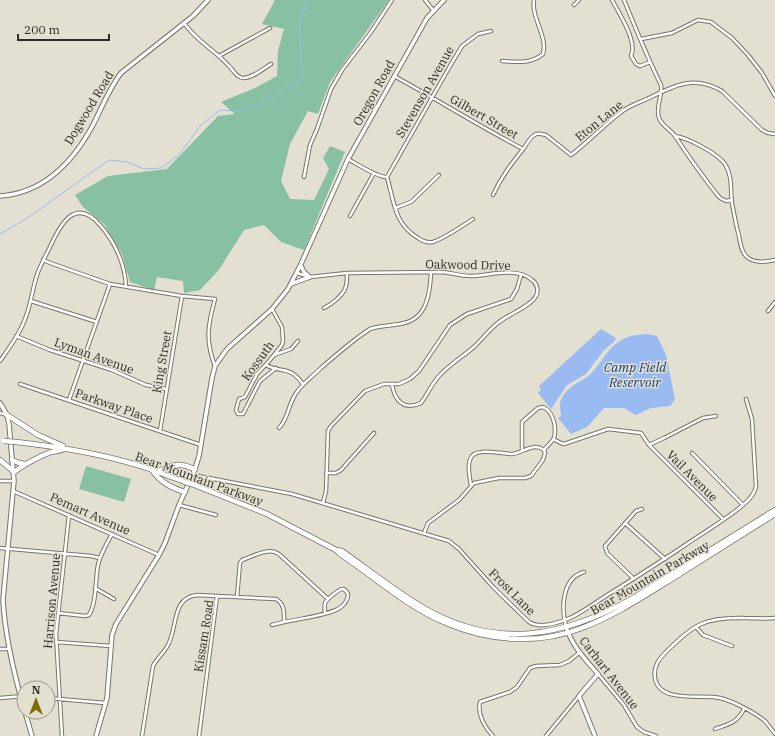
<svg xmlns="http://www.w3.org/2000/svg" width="775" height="736" font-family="'IBM Plex Serif',serif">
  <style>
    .green { fill: #87c0a2 }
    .water { fill: #9abbf2 }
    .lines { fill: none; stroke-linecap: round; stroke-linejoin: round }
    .stream { stroke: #9abbf2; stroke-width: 1 }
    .street-casing { stroke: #787468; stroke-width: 4.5 }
    .secondary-casing { stroke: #787468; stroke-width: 5.5 }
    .highway-casing { stroke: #787468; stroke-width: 6 }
    .street { stroke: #fff; stroke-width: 2.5 }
    .secondary { stroke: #fff; stroke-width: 3.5 }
    .highway { stroke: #fff; stroke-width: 4.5 }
    .highway-bridge-casing { stroke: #787468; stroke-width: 6; stroke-linecap: butt }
    .highway-bridge { stroke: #fff; stroke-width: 4.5 }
    .labels { text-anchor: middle; stroke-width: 3; stroke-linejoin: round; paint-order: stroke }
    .street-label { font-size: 12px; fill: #2d2b26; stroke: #e3dfd1 }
    .water-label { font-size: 13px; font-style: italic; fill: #163c7b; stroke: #e3dfd1 }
  </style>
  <rect width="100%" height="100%" fill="#e3dfd1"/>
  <!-- green -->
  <path class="green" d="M275 0H389L330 82 318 114 308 111 290 144 281 181 290 199 314 200 329 169 323 158 330 146 345 152 304 250 281 242 264 225 244 230 218 271 200 290 184 293 183 281 157 277 154 290 130 282 122 254 104 224 83 207 75 195 108 176 167 169 218 116 235 114 221 102 255 88 277 76 278 51 284 29 262 24Z
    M86 466 131 479 124 502 79 489Z"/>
  <!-- water -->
  <path class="water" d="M601 329 616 338 614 342 604 350 586 374 567 385 551 409 538 393 541 390 539 386Z
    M647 334 657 336 666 355 675 399 670 406 651 408 636 415 624 408H604L587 427 571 434 558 418 561 416C561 409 558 405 562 398 568 386 577 384 587 377 600 367 606 349 620 341 628 335 637 335 647 334Z"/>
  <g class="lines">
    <!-- stream -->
    <path class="stream" d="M0 234 26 219 109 160 127 162 144 169 161 168 179 155 201 125 220 110 238 111 257 106 303 78 299 23 308 0"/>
    <!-- street casing -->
    <g class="street-casing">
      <path id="street" d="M425 0 433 10
        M612 0C619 13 638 42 631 56L636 64 640 66 650 62
        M624 0C636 29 647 57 661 85 663 96 655 107 659 118 662 126 671 130 675 136 689 157 704 179 720 198L726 201 732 200
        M574 5 579 0
        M184 23C196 41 215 50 229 66 233 70 237 78 243 78 253 78 263 69 271 64
        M641 39 672 33 698 20 711 22 732 38 748 55 762 73 775 96
        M219 56 270 28
        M502 61C517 62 531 64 543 54 548 36 531 18 534 0
        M394 76C438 100 479 126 523 149
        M675 136C688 138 717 153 725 164 733 177 730 189 732 203 734 214 736 225 739 236 740 243 741 251 746 256 753 264 766 262 775 260
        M348 159C357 164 378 178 387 177
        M304 177 310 145 317 129 331 89 342 70 371 32 392 0
        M387 177 450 66 462 46 478 34 491 31
        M387 177C394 201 394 224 418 238 422 241 427 243 433 242 442 239 464 225 473 219
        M493 195C501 177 512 163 524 148 527 143 531 136 536 134 540 133 542 134 546 135L571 155C588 142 603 126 620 113 628 106 638 103 647 99 673 86 694 74 722 91L762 130 768 133 775 134
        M395 208 411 202 439 175
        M350 216 374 173
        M43 260 53 264 110 284 182 296 215 299C208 324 205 341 215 366
        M297 273 310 277 347 273 443 272C452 273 461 276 470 276 488 276 516 266 532 280 537 283 539 291 536 296 531 306 508 315 499 322 490 329 483 338 475 346 464 356 450 364 440 375 432 383 428 394 421 403 404 411 395 401 392 385
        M31 301 97 322
        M324 308C332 304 344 295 346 286 347 282 347 277 347 273
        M272 309 282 327 283 340 282 345 270 360 257 374 245 397 239 399 236 410 238 414H243L260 381 276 368
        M768 311 775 302
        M16 336 50 350 112 370 146 385 166 389
        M274 355 291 349 298 341
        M0 361C9 348 20 334 25 319 31 305 32 290 37 275 40 266 45 257 50 247 60 225 75 196 100 225 115 242 125 264 126 286
        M266 365C282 374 288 364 303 384
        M20 384 201 445
        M69 400 110 284
        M0 413 7 415
        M279 428C289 418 288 403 297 392 303 383 313 376 321 368 337 354 353 340 370 329 381 325 393 326 404 323 427 318 430 293 431 273
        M160 431 182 296
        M553 439 563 444 567 443 608 429 641 433 649 445 723 519
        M649 445 664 438 703 418 716 416
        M522 451V422L538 408 543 407C553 411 557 427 554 438 552 442 547 446 544 450
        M692 453 743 505
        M326 473H336L341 470 374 433
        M193 475 292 494 449 541 459 549 494 588 529 622C540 629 558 623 570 618 583 612 596 602 609 594 632 580 655 565 678 550 699 535 723 522 743 505 749 500 755 494 756 486L752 419 746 399
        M0 481H14
        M13 491 159 555
        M323 503 326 491 328 431 331 426 365 391 384 384H399L410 379 419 371 450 325 467 314 511 299 517 289 521 275
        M179 505 216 515
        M625 523 665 559
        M424 533 428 523 459 500 474 483 499 478H525L531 476 543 460 545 453 544 450C533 442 523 453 512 454 502 454 479 448 472 456 466 464 470 477 471 486
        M0 548 91 556 100 558
        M634 579 607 553 605 546 636 511 642 509
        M95 588 114 599
        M237 597 240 563 242 560C254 556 269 546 280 555L328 599
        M58 613 85 616 89 615C97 602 95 580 98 565 100 555 107 543 112 534
        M775 618C765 619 755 618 744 618 705 617 694 624 667 651 659 659 653 666 655 678 659 704 702 694 720 698 733 701 756 713 766 722 769 726 772 730 775 734
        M272 625C288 620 330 616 341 607 346 603 348 599 348 594 347 592 346 590 343 589 340 588 326 600 325 603 324 606 325 610 325 613
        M566 626C561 608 562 578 584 572
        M696 627 703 635 732 646
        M56 642 111 646
        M0 649H8
        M598 674 624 705 637 727 644 732 656 736
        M0 698 24 696
        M48 698 105 703
        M715 729C729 724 737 723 744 709
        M62 736 56 634 69 515
        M142 736 153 666C157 658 164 653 168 645 178 627 171 598 197 595L276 599C285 604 284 613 284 621
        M199 736 217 596
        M493 736C485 728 477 714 480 702L510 692 517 687 530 668 536 666 560 665 569 661 579 653
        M546 736 579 696"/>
    </g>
    <!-- secondary casing -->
    <g class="secondary-casing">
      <path id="secondary" d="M0 196C44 193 73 162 93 125 102 107 109 89 121 73L193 16 208 0
        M301 266 304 272 310 277
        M291 284 310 277
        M0 403 7 415 9 424 14 481 3 600C5 638 14 674 24 709
        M566 627C573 647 584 658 598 674L579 696 595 736
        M25 712 32 736
        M96 736 107 698 112 635 116 624 159 555 165 543 179 505 195 469 199 456 212 378 215 366 227 349 272 309 288 289 301 264 348 159 427 18 444 0"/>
    </g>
    <!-- highway casing -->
    <g class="highway-casing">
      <path id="highway" d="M7 415 38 435 63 446
        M16 442C62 447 109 455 153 470 163 474 174 478 185 482
        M0 460 14 472C25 464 38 457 51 452 55 451 60 451 64 449
        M12 460 19 463 25 464
        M152 470C160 482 171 488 185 492
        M157 470C165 471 168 466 176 465 182 464 189 467 195 469
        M192 484 267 514 336 550 342 551C369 570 395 591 424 608 496 650 564 637 633 598L775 510
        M336 550 340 554C375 577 407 607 446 623 488 641 537 645 579 629 612 617 641 598 670 580 705 558 740 536 775 514"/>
    </g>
    <!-- street -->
    <use href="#street" class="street"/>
    <!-- secondary -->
    <use href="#secondary" class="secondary"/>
    <!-- highway -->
    <use href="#highway" class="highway"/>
    <!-- highway-bridge casing -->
    <g class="highway-bridge-casing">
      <path id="highway-bridge" d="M4 441 16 442
        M185 482 192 484"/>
    </g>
    <!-- highway-bridge -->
    <use href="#highway-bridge" class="highway-bridge"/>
  </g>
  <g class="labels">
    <!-- street labels -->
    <g class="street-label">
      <text transform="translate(425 92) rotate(-60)" y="4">Stevenson Avenue</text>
      <text transform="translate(374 93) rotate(-61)" y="4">Oregon Road</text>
      <text transform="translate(89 108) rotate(-59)" y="4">Dogwood Road</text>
      <text transform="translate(484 117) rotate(30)" y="4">Gilbert Street</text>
      <text transform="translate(599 121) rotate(-39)" y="4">Eton Lane</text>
      <text transform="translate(468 265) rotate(1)" y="4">Oakwood Drive</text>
      <text transform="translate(94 356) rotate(20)" y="4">Lyman Avenue</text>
      <text transform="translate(258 361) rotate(-54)" y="4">Kossuth</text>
      <text transform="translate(162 362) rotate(-80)" y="4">King Street</text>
      <text transform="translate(114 406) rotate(19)" y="4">Parkway Place</text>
      <text transform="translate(692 476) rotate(45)" y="4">Vail Avenue</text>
      <text transform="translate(199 479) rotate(20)" y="4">Bear Mountain Parkway</text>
      <text transform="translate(90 514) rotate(24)" y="4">Pemart Avenue</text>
      <text transform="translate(650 578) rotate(-30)" y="4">Bear Mountain Parkway</text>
      <text transform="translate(512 592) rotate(45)" y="4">Frost Lane</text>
      <text transform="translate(52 601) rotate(-85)" y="4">Harrison Avenue</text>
      <text transform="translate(204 636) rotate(-81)" y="4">Kissam Road</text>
      <text transform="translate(609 673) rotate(52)" y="4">Carhart Avenue</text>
    </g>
    <!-- water labels -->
    <g class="water-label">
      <text x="635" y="372">Camp Field<tspan x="635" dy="15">Reservoir</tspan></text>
    </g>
  </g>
  <!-- north arrow -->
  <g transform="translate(36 700)"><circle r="19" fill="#e3dfd1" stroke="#9a978d"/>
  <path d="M0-3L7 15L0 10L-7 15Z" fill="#806b05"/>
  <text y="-6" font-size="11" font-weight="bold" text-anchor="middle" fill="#2d2b26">N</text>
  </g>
  <!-- scale -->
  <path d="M18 34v6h91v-6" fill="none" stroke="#2d2b26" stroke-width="2"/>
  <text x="24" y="34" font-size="12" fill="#2d2b26" stroke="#e3dfd1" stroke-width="3" paint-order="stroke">200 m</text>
</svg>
